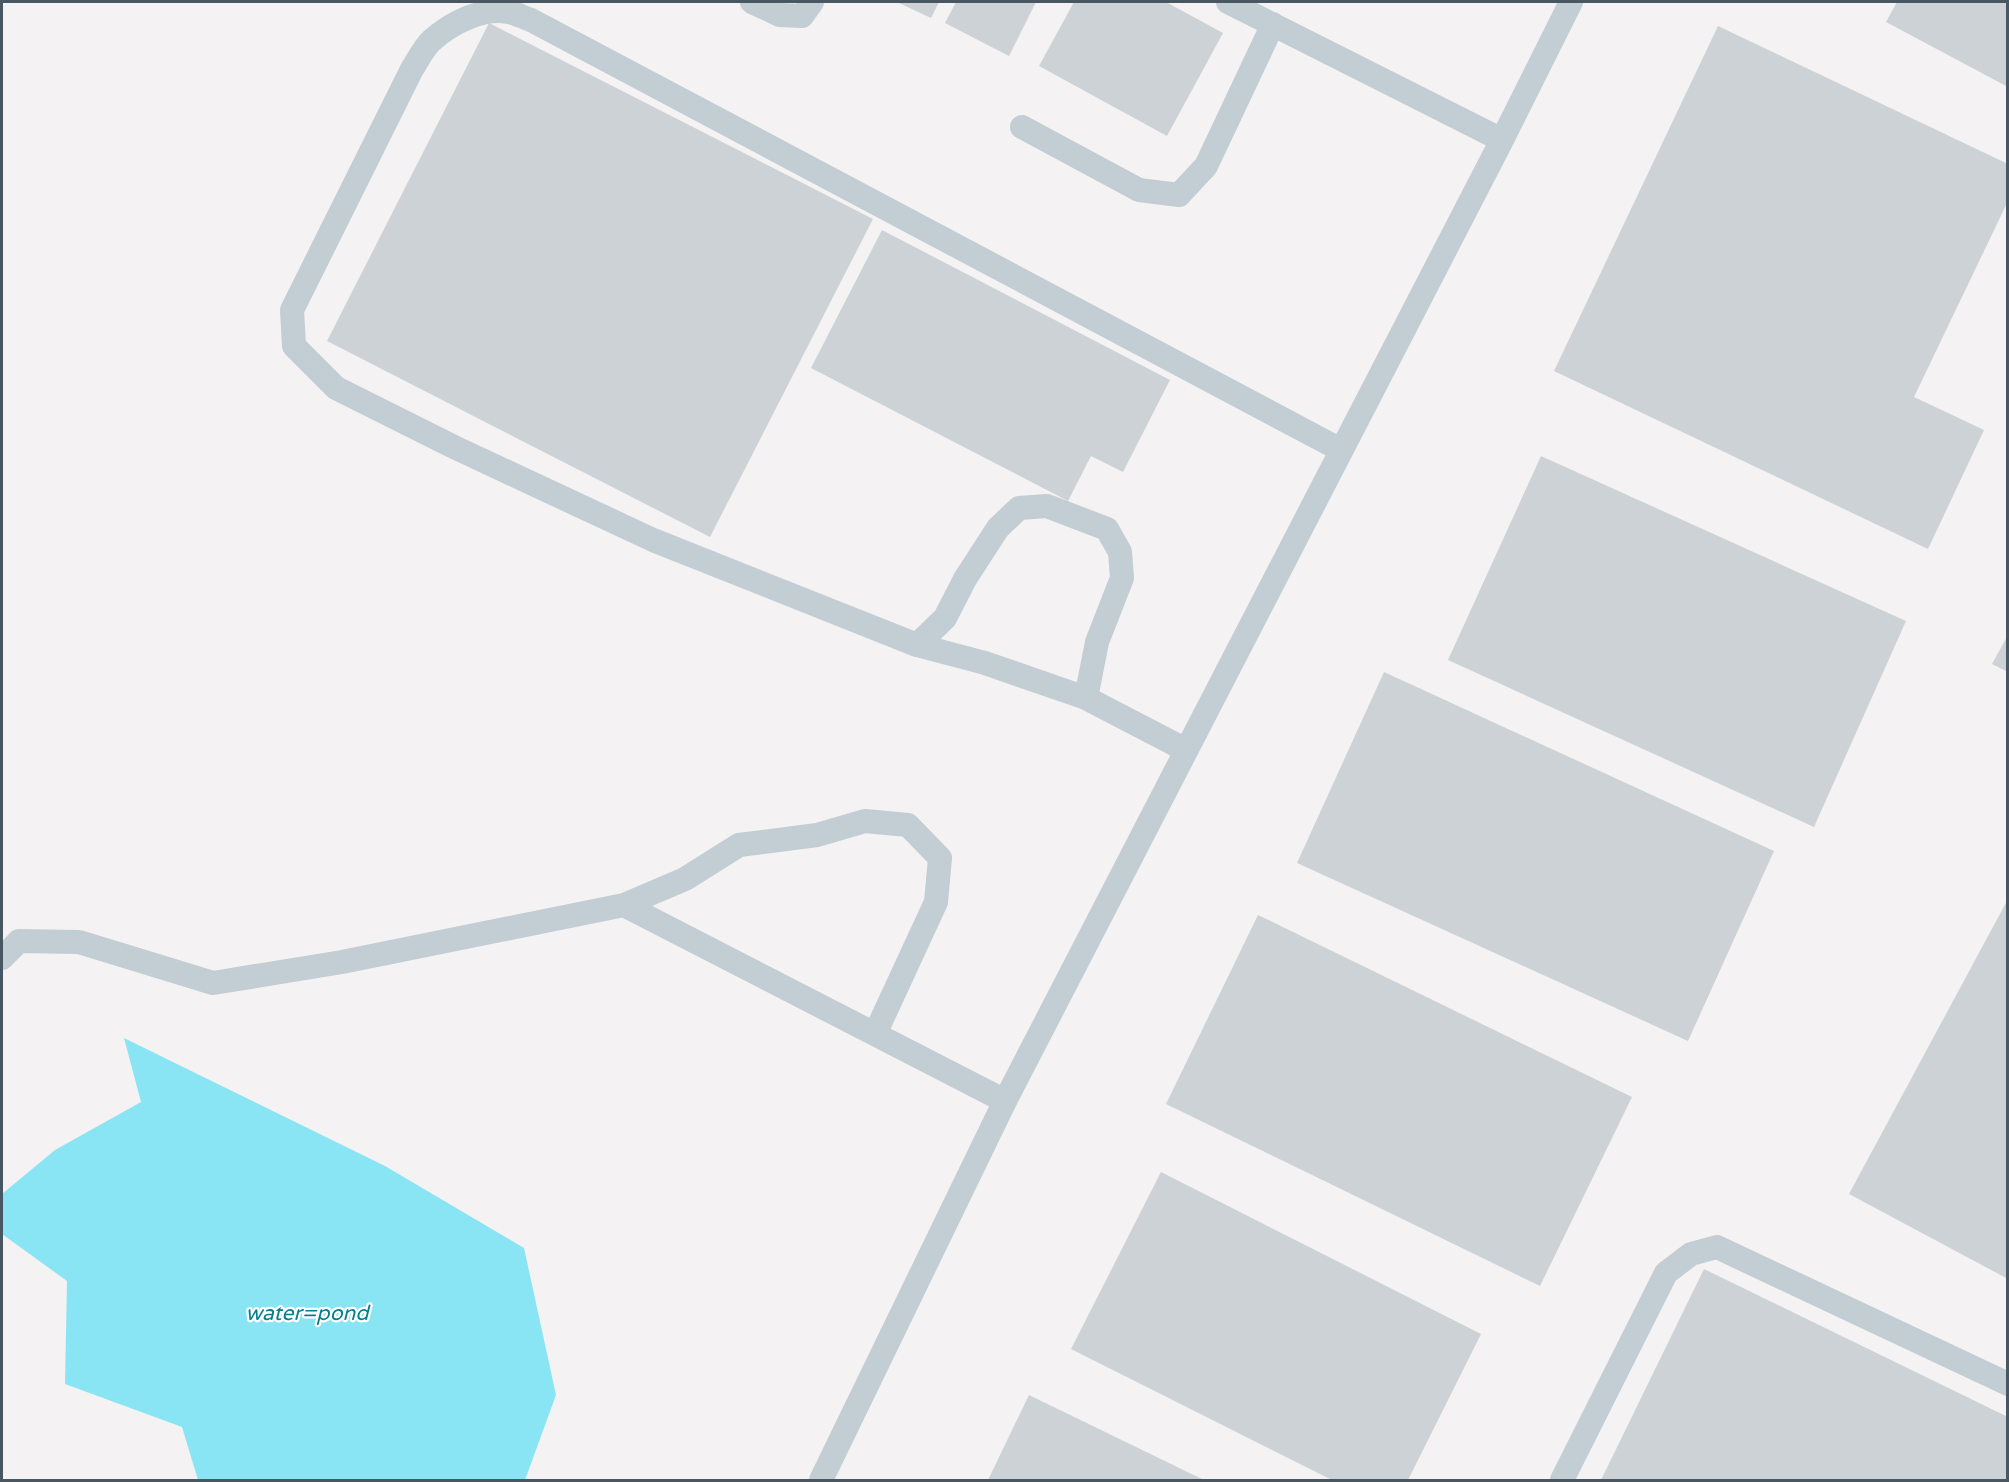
<svg xmlns="http://www.w3.org/2000/svg" width="2009" height="1482" font-family="'Varela Round',sans-serif">
  <style>
    .water { fill: #89e5f3 }
    .building { fill: #cdd2d6 }
    .lines { fill: none; stroke-linecap: round; stroke-linejoin: round }
    .lane { stroke: #c2cdd4; stroke-width: 24 }
    .labels { text-anchor: middle; stroke-width: 4.5; stroke-linejoin: round; paint-order: stroke }
    .water-label { font-size: 21px; font-style: italic; fill: #067e90; stroke: #fff }
  </style>
  <rect width="100%" height="100%" fill="#f4f2f2"/>
  <!-- water -->
  <path class="water" d="M124 1038 385 1166 524 1248 556 1395 525 1480H198L182 1427 65 1384 67 1281 2 1234V1194L55 1150 141 1102Z"/>
  <!-- building -->
  <path class="building" d="M897 2H939L931 18Z
    M956 2H1036L1009 56 945 23Z
    M1074 2H1166L1223 33 1167 136 1039 66Z
    M1897 2H2008V87L1886 22Z
    M489 23 873 219 710 537 327 341Z
    M1718 26 2008 164V201L1914 397 1984 430 1928 549 1554 371Z
    M882 230 1170 380 1123 472 1091 456 1068 501 811 368Z
    M1541 456 1906 621 1814 827 1448 660Z
    M2008 635V672L1992 664Z
    M1384 672 1774 851 1688 1041 1297 863Z
    M2008 899V1279L1849 1194Z
    M1258 915 1632 1097 1540 1286 1166 1104Z
    M1161 1172 1481 1334 1408 1480H1332L1071 1349Z
    M1704 1269 2008 1417V1480H1601Z
    M1029 1395 1204 1480H988Z"/>
  <g class="lines">
    <!-- lane -->
    <path class="lane" d="M752 2 780 15 802 16 812 2
      M1228 2 1502 140
      M1022 127 1139 190 1179 195 1206 166 1273 24
      M917 645 985 663 1086 698
      M1186 750 1086 698 1097 642 1122 578 1120 552 1107 529 1047 506 1019 508 998 528 965 579 945 618 917 645 653 540 454 447 336 388 294 346 292 310 412 69C418 60 423 49 431 41 451 23 485 5 513 13 519 15 525 18 531 20L1341 450
      M624 905 685 879 739 845 817 835 865 821 908 825 940 858 936 902 875 1034
      M2 958 19 941 79 942 213 983 342 962 624 905 1005 1101
      M821 1480 1005 1101 1502 140 1571 2
      M1562 1480 1666 1273 1691 1254 1717 1247 2008 1384"/>
  </g>
  <g class="labels">
    <!-- water labels -->
    <g class="water-label">
      <text x="307" y="1320">water=pond</text>
    </g>
  </g>
  <!-- border -->
  <rect width="2009" height="1482" fill="none" stroke="#485761" stroke-width="6"/>
</svg>
